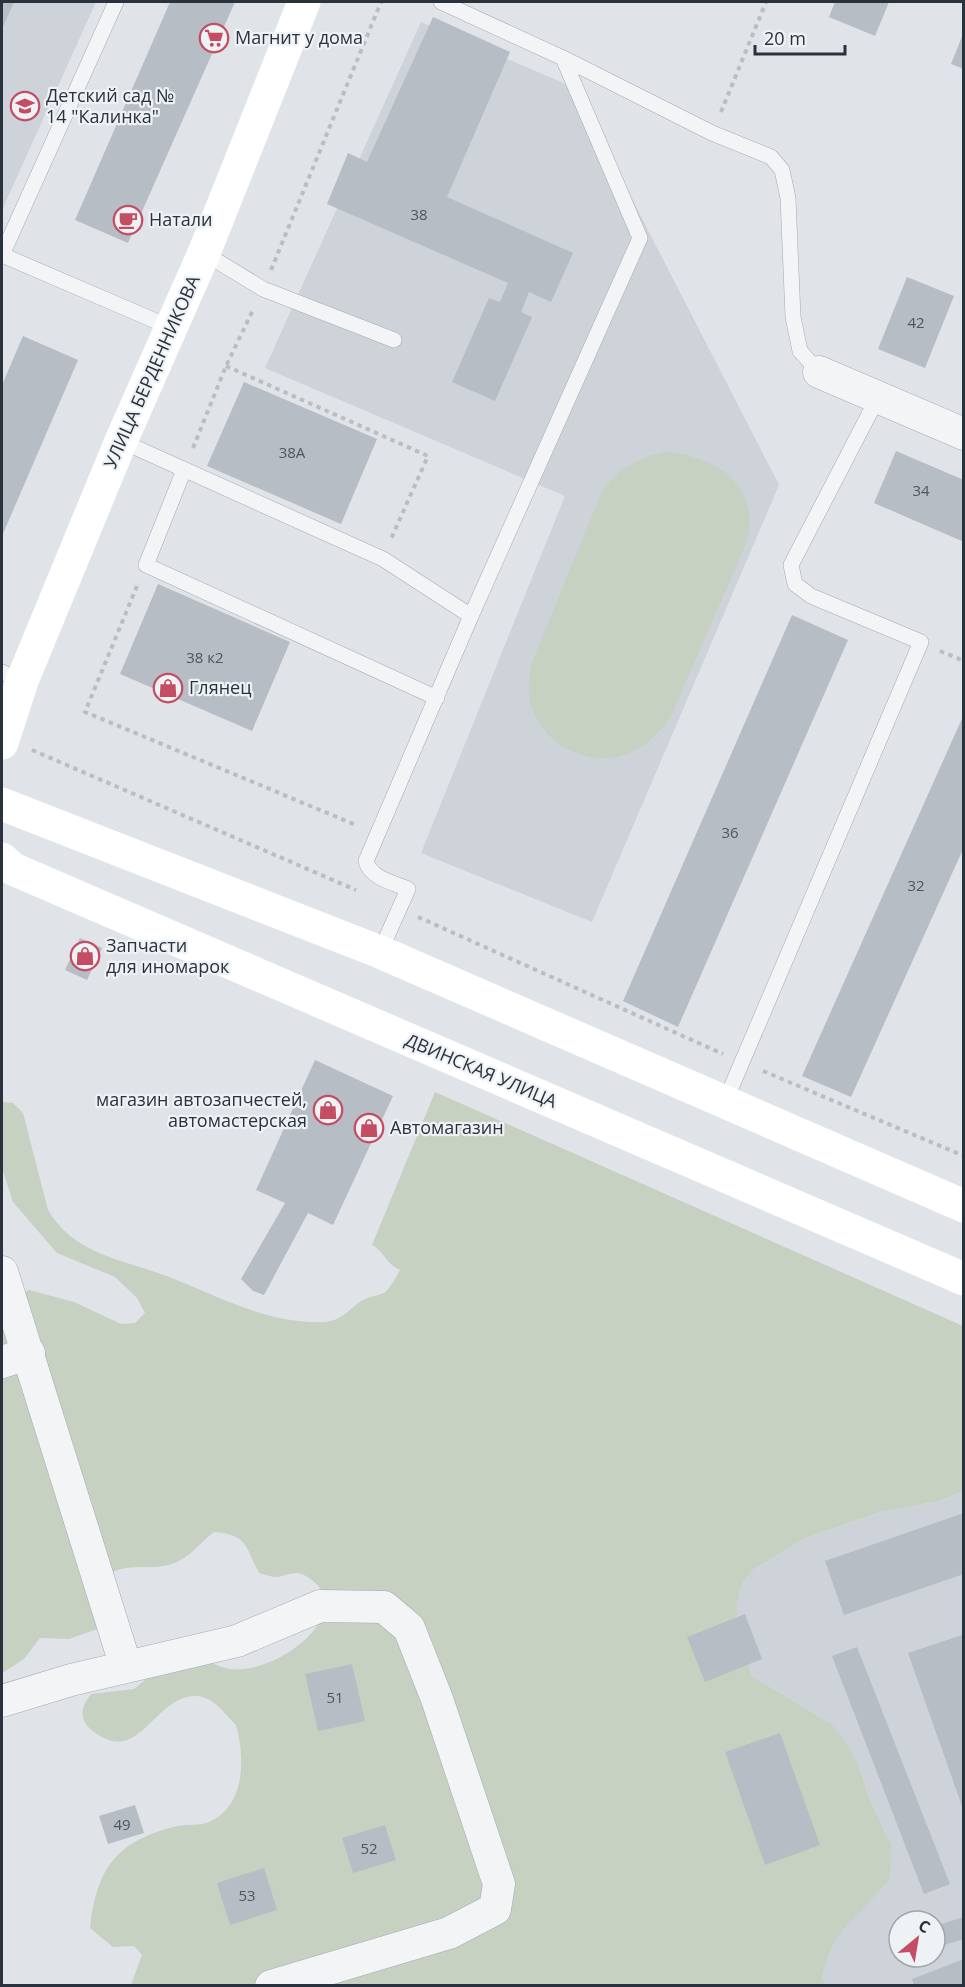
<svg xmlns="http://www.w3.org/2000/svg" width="965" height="1987" font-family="'Open Sans',sans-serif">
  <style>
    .built { fill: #ced2d9; fill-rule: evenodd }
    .green { fill: #c6d1c1 }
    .building { fill: #b7bdc4 }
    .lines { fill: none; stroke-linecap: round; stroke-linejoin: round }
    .lane-casing { stroke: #a6aab2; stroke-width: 16 }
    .street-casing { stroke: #a6aab2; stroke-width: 33 }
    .path { stroke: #babec2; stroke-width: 4; stroke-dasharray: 4.5 4.5; stroke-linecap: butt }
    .lane { stroke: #f2f4f6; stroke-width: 15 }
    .street { stroke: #f2f4f6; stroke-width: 32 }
    .secondary { stroke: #fff; stroke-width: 33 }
    .labels { text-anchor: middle; stroke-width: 4.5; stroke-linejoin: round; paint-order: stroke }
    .number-label { font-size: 15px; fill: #4d5560 }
    .poi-label { font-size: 18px; fill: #2a323e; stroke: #eff2f5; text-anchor: start }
    .street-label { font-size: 18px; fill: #2a323e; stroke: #eff2f5 }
  </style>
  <rect width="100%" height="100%" fill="#e0e3e8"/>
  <!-- built -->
  <path class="built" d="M2 2H96L2 210Z
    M421 22 575 88 779 485 592 922 421 853 565 496 265 368Z
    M963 1491V1985L826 1986 822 1979 825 1963 838 1935 847 1923 890 1878 892 1847 870 1800 858 1764 831 1724 752 1676 736 1631 738 1597 743 1582 754 1569 805 1538 880 1512 939 1501ZM899 1921H935V1957H899Z"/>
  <!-- green -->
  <path class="green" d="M665 452C706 455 748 475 750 521 750 530 746 540 744 549L669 720C658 733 647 746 630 753 593 768 548 749 533 711 527 696 529 681 531 665L602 491C621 468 637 458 665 452Z
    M435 1092 963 1326V1491L939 1501 880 1512 805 1538 754 1569 743 1582 738 1597 736 1631 752 1676 831 1724 842 1736 858 1764 870 1800 892 1847 890 1878C861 1916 831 1928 822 1979L826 1985H131L142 1955 134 1946 113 1947 90 1928C97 1868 116 1841 177 1826 187 1824 200 1826 209 1822 246 1806 245 1757 236 1725 224 1713 214 1697 196 1696 157 1694 141 1761 100 1736 94 1732 86 1727 84 1720 80 1710 85 1702 91 1694L134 1689 145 1680 151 1667 184 1647C198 1654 215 1667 230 1669 277 1676 366 1608 304 1575 293 1569 284 1578 273 1577 269 1576 264 1574 259 1573 245 1546 248 1535 214 1532 198 1544 189 1560 168 1565 146 1571 129 1562 107 1575L97 1629 69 1639 40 1638 24 1659 2 1673V1306L29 1290 74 1302 121 1324 135 1323 145 1313 137 1298 115 1277 57 1253 13 1202 3 1171 2 1102 13 1103 23 1113 48 1210C72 1251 114 1258 155 1272 211 1291 263 1325 324 1322 343 1321 349 1308 363 1300 370 1296 377 1296 384 1293 390 1289 396 1277 400 1270 385 1263 385 1252 372 1245Z"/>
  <!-- building -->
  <path class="building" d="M2 2H14L2 29Z
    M170 2H235L128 243 75 220Z
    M835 2H889L875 36 829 17Z
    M433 17 510 52 447 197 573 253 551 302 529 292 521 312 532 317 495 401 452 382 489 298 500 302 508 283 327 204 348 153 367 162Z
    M963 34H964V69L951 64Z
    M907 277 954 296 925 368 878 349Z
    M23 336 78 360 2 536V385Z
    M244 382 377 439 341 524 207 466Z
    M896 451 964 480V542L874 503Z
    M158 584 290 642 252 731 120 674Z
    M792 615 848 640 678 1027 623 1001Z
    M964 714V847L851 1097 802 1076Z
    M80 938 102 948 87 980 65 970Z
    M315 1060 393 1096 333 1225 308 1213 264 1295 253 1291 241 1279 285 1203 256 1190Z
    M964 1513V1574L844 1615 825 1561Z
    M745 1614 762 1659 705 1682 687 1637Z
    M962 1635 964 1640 963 1809 908 1653Z
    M857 1647 950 1884 924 1894 832 1656Z
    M352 1664 365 1721 318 1731 305 1674Z
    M780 1733 820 1845 765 1865 725 1752Z
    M135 1805 144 1833 108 1844 99 1816Z
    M385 1825 396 1860 353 1873 342 1838Z
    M264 1868 277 1910 230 1925 217 1883Z
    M964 1917V1939L935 1948V1926Z
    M964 1959V1986H914L912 1979Z"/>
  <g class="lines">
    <!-- lane casing -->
    <g class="lane-casing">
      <path id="lane" d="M441 2 563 58 712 133 771 157 782 170 788 198 793 317 800 351 819 372
        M204 253 263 289 394 340
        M2 255 116 2
        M2 255 172 328
        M121 441 383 559 471 616
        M184 470 146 565 437 698
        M2 672 22 681
        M380 952 408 889C394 883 370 878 366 861L471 616 640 238 563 58
        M725 1102 921 642 811 596 795 584 791 565 878 397"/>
    </g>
    <!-- street casing -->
    <g class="street-casing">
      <path id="street" d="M819 372 964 434
        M2 1272 126 1667
        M2 1362 29 1353
        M2 1701 71 1680 237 1641 320 1606 384 1607 409 1628 437 1699 499 1884 495 1909 449 1933 271 1986"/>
    </g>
    <!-- path -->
    <path class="path" d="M721 112 766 2
      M271 270 381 2
      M226 366 428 456 391 539
      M193 448 226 366 253 310
      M137 586 85 712 356 825
      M940 651 964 661
      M32 750 356 890
      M418 917 723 1054
      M763 1071 964 1156"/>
    <!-- lane -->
    <use href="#lane" class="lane"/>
    <!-- street -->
    <use href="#street" class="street"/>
    <!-- secondary -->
    <path class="secondary" d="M2 743 22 681 121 441 204 253 304 2
      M2 804 380 952 964 1206
      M2 859 13 869 964 1279"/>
  </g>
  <!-- icons -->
  <defs>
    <g id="supermarket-ring" transform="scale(1.5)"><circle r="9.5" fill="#eff2f5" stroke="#c44d64" stroke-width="1.5"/><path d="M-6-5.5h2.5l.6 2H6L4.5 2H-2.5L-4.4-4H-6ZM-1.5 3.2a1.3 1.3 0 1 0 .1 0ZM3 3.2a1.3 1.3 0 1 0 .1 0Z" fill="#c44d64"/></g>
    <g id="school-ring" transform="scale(1.5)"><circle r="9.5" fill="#eff2f5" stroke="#c44d64" stroke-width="1.5"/><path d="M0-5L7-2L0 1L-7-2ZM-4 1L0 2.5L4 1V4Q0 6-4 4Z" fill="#c44d64"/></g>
    <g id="cafe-ring" transform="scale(1.5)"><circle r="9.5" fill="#eff2f5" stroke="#c44d64" stroke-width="1.5"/><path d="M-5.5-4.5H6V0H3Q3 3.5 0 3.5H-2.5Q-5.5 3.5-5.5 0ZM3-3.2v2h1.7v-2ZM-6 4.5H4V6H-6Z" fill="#c44d64"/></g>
    <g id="shop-ring" transform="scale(1.5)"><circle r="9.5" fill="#eff2f5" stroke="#c44d64" stroke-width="1.5"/><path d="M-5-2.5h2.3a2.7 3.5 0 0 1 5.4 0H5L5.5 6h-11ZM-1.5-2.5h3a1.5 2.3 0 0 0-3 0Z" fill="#c44d64"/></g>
  </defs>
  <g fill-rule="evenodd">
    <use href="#supermarket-ring" x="214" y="38"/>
    <use href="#school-ring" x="25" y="106"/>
    <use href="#cafe-ring" x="128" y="220"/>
    <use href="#shop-ring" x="168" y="688"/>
    <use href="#shop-ring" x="85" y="956"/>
    <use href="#shop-ring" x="328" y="1110"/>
    <use href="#shop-ring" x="369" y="1128"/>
  </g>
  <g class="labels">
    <!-- number labels -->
    <g class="number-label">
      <text x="419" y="220">38</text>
      <text x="916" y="328">42</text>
      <text x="292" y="458">38А</text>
      <text x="921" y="496">34</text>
      <text x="205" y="663">38 к2</text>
      <text x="730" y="838">36</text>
      <text x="916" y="891">32</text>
      <text x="335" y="1703">51</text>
      <text x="122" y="1830">49</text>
      <text x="369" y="1854">52</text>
      <text x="247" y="1901">53</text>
    </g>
    <!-- poi labels -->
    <g class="poi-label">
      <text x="235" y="44">Магнит у дома</text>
      <text x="46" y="102">Детский сад №<tspan x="46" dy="21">14 "Калинка"</tspan></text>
      <text x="149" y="226">Натали</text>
      <text x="189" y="694">Глянец</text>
      <text x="106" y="952">Запчасти<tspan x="106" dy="21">для иномарок</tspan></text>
      <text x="307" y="1106" text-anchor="end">магазин автозапчестей,<tspan x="307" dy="21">автомастерская</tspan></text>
      <text x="390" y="1134">Автомагазин</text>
    </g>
    <!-- street labels -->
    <g class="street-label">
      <text transform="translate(152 372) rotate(-66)" y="6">УЛИЦА БЕРДЕННИКОВА</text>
      <text transform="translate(481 1071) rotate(23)" y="6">ДВИНСКАЯ УЛИЦА</text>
    </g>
  </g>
  <!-- border -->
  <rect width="965" height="1987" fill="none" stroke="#2a323e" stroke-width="6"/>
  <!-- north arrow -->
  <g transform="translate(917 1939) rotate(30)"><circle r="28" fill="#eff2f5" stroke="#a0a5ac" stroke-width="1.5"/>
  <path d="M0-4.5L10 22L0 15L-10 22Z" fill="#c44d64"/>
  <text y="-9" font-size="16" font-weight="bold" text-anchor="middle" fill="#2a323e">С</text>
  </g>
  <!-- scale -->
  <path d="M755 45v9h90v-9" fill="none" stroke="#2a323e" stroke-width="3"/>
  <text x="764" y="45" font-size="18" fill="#2a323e" stroke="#eff2f5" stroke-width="4.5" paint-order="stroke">20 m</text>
</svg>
